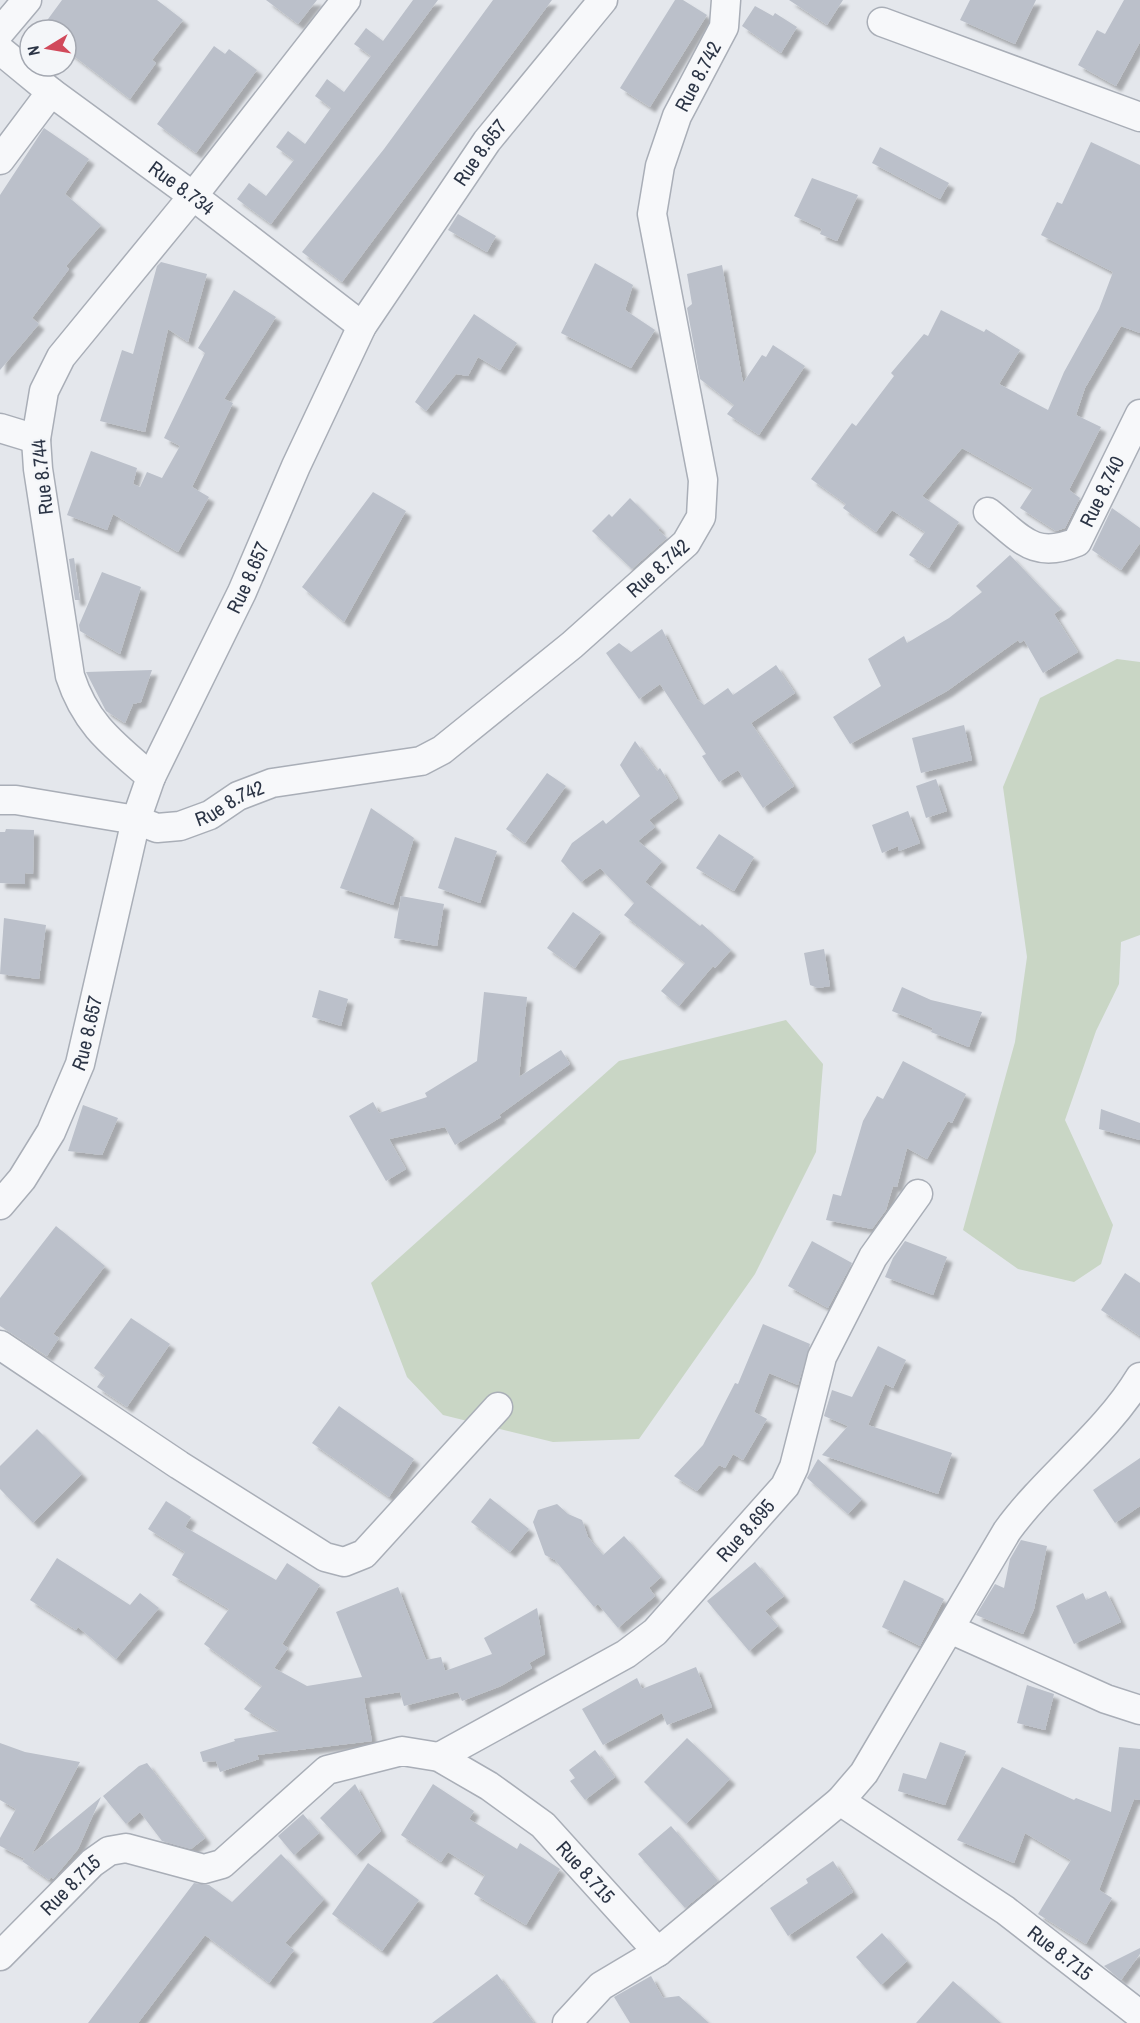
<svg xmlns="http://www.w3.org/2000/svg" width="1140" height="2023" font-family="'Archivo Narrow',sans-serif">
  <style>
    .green { fill: #c9d6c5 }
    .building { fill: #bbc0ca; filter: url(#shadow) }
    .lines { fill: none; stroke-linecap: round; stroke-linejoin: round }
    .minor-casing { stroke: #a9aeb7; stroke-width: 31 }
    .minor { stroke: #f7f8fa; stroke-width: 28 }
    .labels { text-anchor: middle; stroke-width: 4.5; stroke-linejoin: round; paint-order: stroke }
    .street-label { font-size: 20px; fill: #2b3445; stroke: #f4f6f9 }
  </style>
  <defs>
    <filter id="shadow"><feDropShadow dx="5.5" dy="5.5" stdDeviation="1.5" flood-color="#0004"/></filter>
  </defs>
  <rect width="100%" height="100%" fill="#e4e7ec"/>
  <!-- green -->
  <path class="green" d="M1117 659 1140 662V935L1121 942 1119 984 1096 1031 1065 1120 1113 1225 1101 1264 1074 1282 1018 1269 963 1230 1015 1042 1027 957 1003 787 1040 698Z
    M786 1020 823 1064 816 1152 755 1274 639 1439 553 1442 443 1415 407 1377 371 1283 619 1061Z"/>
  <!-- building -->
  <path class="building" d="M62 0H157L183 20 152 60 156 63 130 99 66 50V30H40Z
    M266 0H317L298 24Z
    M413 0H438L271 224 237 199 249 183 266 196 294 160 276 147 288 131 305 144 331 108 315 96 327 79 344 92 371 56 354 44 366 28 383 41Z
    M493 0H552L342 282 302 252 384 149Z
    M675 0H683L707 15 650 107 620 88Z
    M789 0H843L827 25Z
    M970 0H1036L1015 44 960 20Z
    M1124 0H1140V42L1116 86 1078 65 1097 30 1105 34Z
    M755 6 773 16 775 13 797 27 781 53 742 26Z
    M214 46 225 54 229 49 257 70 196 153 157 124Z
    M44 128 89 159 65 194 101 225 66 266 69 269 32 318 39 324 0 370V195Z
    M1091 142 1140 165V333L1121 326 1085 388 1076 415 1101 427 1069 490 1080 498 1065 528 1056 531 1020 508 1033 488 962 448 922 496 959 522 929 568 909 555 925 532 892 510 876 532 843 508 846 504 811 479 852 423 856 426 894 376 891 373 924 334 928 336 941 310 984 332 986 329 1020 350 999 384 1048 410 1064 372 1099 309 1113 272 1041 235 1057 202 1062 204Z
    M880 147 949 183 940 199 872 163Z
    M812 178 858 195 837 241 820 234 822 229 794 216Z
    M458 214 496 236 487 252 448 230Z
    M161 262 207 274 188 342 168 329 145 432 100 421 122 350 133 354 157 266Z
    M595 263 633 285 625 310 655 330 631 368 561 333Z
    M722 265 743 383 762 355 766 357 773 345 805 366 759 435 727 414 734 405 700 379 687 308 692 304 687 274Z
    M234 290 276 317 224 399 233 403 192 487 209 497 178 552 113 514 107 530 67 515 91 451 137 468 133 484 140 487 147 472 162 478 180 446 164 438 205 353 198 348Z
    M474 314 517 343 500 370 478 357 468 376 456 374 426 411 415 402Z
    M373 492 406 511 344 622 302 587Z
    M630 498 660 528 658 530 667 538 632 569 592 531 609 514 612 517Z
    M1112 508 1140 528V543L1121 570 1092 550Z
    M1010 555 1061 609 1054 614 1078 652 1043 673 1024 640 1020 643 1018 640 947 691 850 744 833 717 881 686 868 659 904 636 907 643 949 618 982 592 976 586Z
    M74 558 80 600H75L69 559Z
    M102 572 141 587 120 654 80 631 79 625Z
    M662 629 697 699 704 705 728 688 733 695 776 665 795 693 751 723 794 786 763 808 738 770 719 782 702 756 706 754 660 684 639 699 606 653 619 643 631 652Z
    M152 670 141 702 133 704 125 723 106 711 86 672Z
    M964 725 972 760 921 773 912 738Z
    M635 741 657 771 660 768 678 798 649 820 655 827 638 841 662 861 645 882 700 926 702 924 731 950 715 968 713 966 679 1006 661 991 685 963 624 915 634 903 600 868 581 882 561 861 572 843 603 820 606 824 640 796 620 765Z
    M547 773 566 786 525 843 506 829Z
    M936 779 947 811 926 818 916 786Z
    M371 808 414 838 393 905 340 888Z
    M908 811 920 843 899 851 898 846 882 853 872 825Z
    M6 829 34 830 33 874 25 873V884L0 883V832H5Z
    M719 834 754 857 734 891 696 868Z
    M455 837 497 851 480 903 438 888Z
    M401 896 444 904 437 946 394 938Z
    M573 912 601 932 575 968 547 948Z
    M4 918 46 925 39 979 0 974Z
    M824 949 830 986 818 988 810 985 804 953Z
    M902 987 931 1000 982 1012 969 1047 931 1032 933 1028 892 1011Z
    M319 990 348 999 341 1026 312 1017Z
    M484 992 527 997 519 1077 561 1050 570 1064 499 1115 501 1117 455 1145 445 1127 389 1139 406 1169 386 1181 349 1116 373 1102 379 1113 427 1097 425 1093 477 1061Z
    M903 1061 966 1094 952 1123 948 1121 927 1159 907 1148 897 1187 893 1186 886 1210 872 1229 826 1220 833 1194 841 1196 863 1121 877 1096 883 1099Z
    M83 1105 118 1118 102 1155 68 1151Z
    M1101 1109 1140 1123V1140L1099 1129Z
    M56 1226 105 1266 53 1334 59 1338 47 1356 0 1326V1298Z
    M812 1241 852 1263 828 1308 788 1286Z
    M905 1241 947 1257 933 1295 885 1277 893 1258Z
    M1125 1273 1140 1283V1336L1101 1310Z
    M131 1318 170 1344 127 1407 97 1387 105 1376 94 1368Z
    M763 1324 810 1344 798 1385 769 1373 754 1412 767 1419 743 1460 733 1454 725 1468 719 1465 697 1491 674 1476 703 1445 735 1383 738 1384Z
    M878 1346 906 1360 893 1388 885 1384 868 1425 952 1453 938 1494 822 1455 848 1426 824 1416 832 1390 852 1397Z
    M339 1406 414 1459 389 1497 312 1443Z
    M37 1429 82 1474 33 1523 0 1489V1466Z
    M1140 1458V1506L1115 1523 1093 1490Z
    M818 1459 862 1499 848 1514 807 1478Z
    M490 1498 529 1529 510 1552 471 1522Z
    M166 1501 191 1517 185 1527 276 1580 287 1563 320 1585 282 1644 288 1648 274 1668 307 1686 362 1677 336 1612 398 1587 426 1660 441 1657 445 1671 492 1654 484 1638 537 1608 545 1654 529 1663 532 1668 501 1686 462 1701 458 1692 404 1706 400 1692 364 1698 372 1741 257 1755 259 1759 220 1772 216 1761 203 1762 200 1752 235 1741 234 1739 279 1731 244 1709 262 1686 204 1644 229 1609 172 1575 185 1552 148 1529Z
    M557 1504 568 1514 582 1520 588 1537 603 1555 624 1536 661 1577 649 1588 655 1596 618 1628 598 1604 594 1607 555 1560 545 1555 533 1522 538 1510Z
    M1021 1540 1047 1546 1034 1609 1023 1634 976 1615 995 1584 1004 1588 1010 1559Z
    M57 1558 130 1605 140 1593 159 1608 116 1659 78 1627 76 1630 30 1600Z
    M755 1562 784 1596 765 1611 778 1626 749 1651 707 1601Z
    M904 1580 944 1599 920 1646 882 1627Z
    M1106 1591 1121 1622 1074 1644 1056 1606 1083 1593 1086 1600Z
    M696 1667 712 1707 667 1725 662 1713 603 1745 582 1709 637 1678 642 1689Z
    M1027 1685 1054 1694 1045 1730 1017 1723Z
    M687 1738 730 1779 686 1824 644 1782Z
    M940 1742 966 1751 945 1805 898 1791 903 1773 926 1779Z
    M0 1743 25 1752 80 1762 32 1854 101 1797 78 1849 53 1879 51 1877 49 1880 22 1861 25 1859 0 1846V1838L16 1809 0 1800Z
    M1119 1747 1140 1749V1800L1134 1799 1099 1890 1112 1898 1086 1944 1038 1914 1071 1860 1025 1833 1014 1863 957 1840 1002 1767 1074 1800 1076 1798 1111 1812Z
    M595 1750 615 1777 585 1800 570 1781 575 1778 569 1770Z
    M147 1763 205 1838 191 1849 162 1841 140 1812 126 1824 103 1796 139 1766Z
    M355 1784 381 1831 356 1856 320 1818Z
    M433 1784 474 1811 469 1819 517 1849 520 1843 560 1869 526 1925 474 1894 485 1875 448 1852 441 1862 401 1835Z
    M303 1814 319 1833 294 1855 278 1836Z
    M671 1826 718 1881 685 1908 638 1854Z
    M281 1854 324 1899 285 1943 294 1950 269 1983 205 1935 138 2023H88L194 1883 209 1885 232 1902Z
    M833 1861 853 1892 788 1936 770 1908 808 1883 806 1879Z
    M368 1863 419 1900 382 1951 332 1914Z
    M882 1933 907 1961 881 1985 856 1957Z
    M1140 1948V1954L1121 1980 1104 1966Z
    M497 1974 534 2023H432Z
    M651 1976 663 1998 679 1996 709 2023H630L614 1997Z
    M953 1981 1001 2023H916Z"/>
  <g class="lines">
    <!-- minor casing -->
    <g class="minor-casing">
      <g id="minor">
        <path d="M882 22 1140 117"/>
        <path d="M0 32 27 0"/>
        <path id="s1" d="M0 50 51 92 193 196 362 326"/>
        <path d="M0 160 51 92"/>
        <path d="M0 428 36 439"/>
        <path id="s2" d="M988 512C1021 538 1033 560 1077 542L1140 414"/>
        <path d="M151 777C113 744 86 725 70 676L38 469 36 439 44 391 61 357 193 196 346 0"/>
        <path id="s3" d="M0 800H16L136 820 157 828 180 826 210 815 238 796 272 783 421 761 442 750 572 645 686 543 701 517 703 480 652 214 660 166 677 116 724 27 726 0"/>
        <path id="s4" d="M0 1205 22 1179 51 1132 80 1064 136 820 151 777 242 592 296 466 362 326 487 141 603 0"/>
        <path d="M0 1345 179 1465 325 1557 344 1562 364 1554 498 1407"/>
        <path d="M950 1629 1106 1699 1140 1710"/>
        <path id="s5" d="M439 1757 626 1654 655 1632 785 1486 794 1467 822 1357 873 1257 918 1194"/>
        <path d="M840 1801 864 1773 1007 1531C1047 1476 1105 1435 1140 1377"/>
        <path id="s6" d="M0 1956 92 1863 109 1851 126 1848 204 1869 222 1864 327 1770 402 1751 439 1757 489 1786 543 1825 658 1952 840 1801 1005 1910 1140 2015"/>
        <path d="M567 2023 601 1986 658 1952"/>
      </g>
    </g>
    <!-- minor -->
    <use href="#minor" class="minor"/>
  </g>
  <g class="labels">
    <!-- street labels -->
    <g class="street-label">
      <text dy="7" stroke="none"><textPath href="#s3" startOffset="1264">Rue 8.742</textPath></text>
      <text dy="7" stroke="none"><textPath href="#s4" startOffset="1167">Rue 8.657</textPath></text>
      <text dy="7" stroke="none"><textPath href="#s1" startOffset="228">Rue 8.734</textPath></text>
      <text transform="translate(42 477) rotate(-96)" y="7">Rue 8.744</text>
      <text dy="7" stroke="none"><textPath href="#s2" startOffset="158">Rue 8.740</textPath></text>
      <text dy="7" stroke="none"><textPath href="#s3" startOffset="742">Rue 8.742</textPath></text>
      <text dy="7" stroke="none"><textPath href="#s4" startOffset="681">Rue 8.657</textPath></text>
      <text dy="7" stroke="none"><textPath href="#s3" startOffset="238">Rue 8.742</textPath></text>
      <text dy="7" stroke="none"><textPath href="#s4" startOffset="195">Rue 8.657</textPath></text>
      <text dy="7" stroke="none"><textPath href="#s5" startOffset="386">Rue 8.695</textPath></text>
      <text dy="7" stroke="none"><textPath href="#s6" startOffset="712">Rue 8.715</textPath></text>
      <text dy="7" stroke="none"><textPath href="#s6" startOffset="100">Rue 8.715</textPath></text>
      <text dy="7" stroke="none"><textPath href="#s6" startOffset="1324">Rue 8.715</textPath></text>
    </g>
  </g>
  <!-- north arrow -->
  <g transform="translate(48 48) rotate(259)"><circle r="28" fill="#f4f6f9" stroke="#a4a8b1" stroke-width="1.5"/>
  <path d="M0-4.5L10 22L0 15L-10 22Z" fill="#d1495b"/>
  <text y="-9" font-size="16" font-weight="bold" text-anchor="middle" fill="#2b3445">N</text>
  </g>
</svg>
